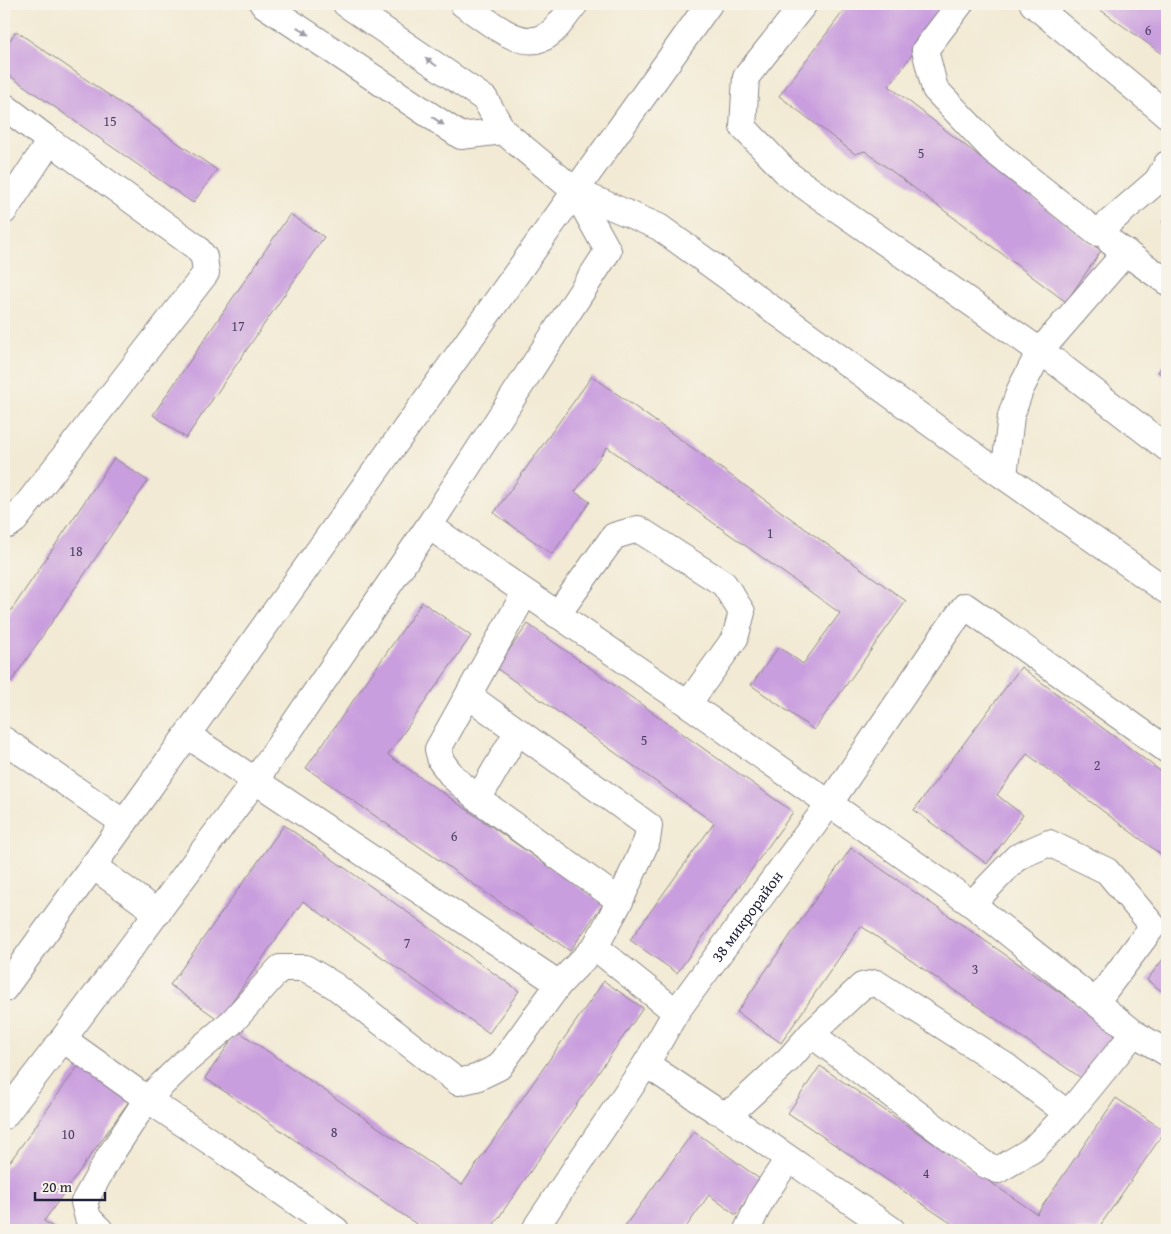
<svg xmlns="http://www.w3.org/2000/svg" width="1171" height="1234" font-family="'Gentium Book Plus',serif">
  <style>
    .building { fill: #c99ede }
    .lines { fill: none; stroke-linecap: round; stroke-linejoin: round }
    .minor-casing { stroke: #8a8688; stroke-width: 28 }
    .minor { stroke: #fff; stroke-width: 26 }
    .oneway { fill: #9c9ca7 }
    .labels { text-anchor: middle; stroke-width: 5; stroke-linejoin: round; paint-order: stroke }
    .number-label { font-size: 14px; fill: #4c4164 }
    .street-label { font-size: 16px; fill: #22223b; stroke: #f7f3e8 }
  </style>
  <rect width="100%" height="100%" fill="#f7f3e8"/>
  <filter id="ink" filterUnits="userSpaceOnUse"><feTurbulence type="fractalNoise" baseFrequency=".02" numOctaves="2"/><feDisplacementMap in="SourceGraphic" scale="10" xChannelSelector="R" yChannelSelector="G"/><feConvolveMatrix kernelMatrix="1 2 1 2 8 2 1 2 1" color-interpolation-filters="sRGB"/></filter>
  <filter id="wash" filterUnits="userSpaceOnUse"><feTurbulence type="fractalNoise" baseFrequency=".0096" numOctaves="4" result="noise"/><feDisplacementMap in="SourceGraphic" scale="20" xChannelSelector="R" yChannelSelector="G"/><feGaussianBlur stdDeviation="1.12" result="paint"/><feColorMatrix in="noise" values="0 0 0 0 0 0 0 0 0 0 0 0 0 0 0 0 0 1.4 0 .05"/><feComposite in="paint" operator="in"/></filter>
  <g filter="url(#wash)">
    <rect width="100%" height="100%" fill="#f2ead4"/>
    <g id="blocks">
      <!-- building -->
      <path class="building" d="M849 4H949L889 86 1101 251 1066 302 865 151 855 154 779 96Z
        M1092 4H1167V57Z
        M16 31 217 170 193 203 4 72V49Z
        M290 214 324 237 186 438 153 415Z
        M1167 214V226L1162 222Z
        M1167 359V378L1158 372Z
        M592 376 906 601 814 730 751 685 779 647 803 664 840 613 607 447 575 492 590 502 552 554 494 513Z
        M114 458 148 481 11 682 4 678V621Z
        M422 602 471 636 388 755 603 904 570 951 306 768Z
        M528 624 793 812 677 973 630 940 714 823 496 668Z
        M1021 667 1167 776V859L1027 754 997 795 1023 815 987 864 914 810Z
        M284 825 519 991 489 1033 303 901 219 1020 170 985Z
        M851 848 1120 1034 1087 1082 861 926 781 1043 737 1012Z
        M1167 954V995L1147 980Z
        M604 981 643 1008 490 1230H425L205 1078 238 1031 462 1185Z
        M81 1062 132 1097 44 1221 57 1230H4V1170Z
        M820 1066 1037 1214 1116 1098 1165 1131 1097 1230H961L788 1113Z
        M694 1131 761 1180 736 1215 709 1195 684 1230H622Z"/>
    </g>
  </g>
  <g filter="url(#ink)">
    <use href="#blocks" fill-opacity="0" stroke="#8a8688" stroke-width="1"/>
    <g class="lines">
      <!-- minor casing -->
      <g class="minor-casing">
        <g id="minor">
          <path d="M263 4 461 136 503 131 485 99 346 4"/>
          <path d="M463 4C486 19 525 57 552 32 561 24 567 13 575 4"/>
          <path d="M804 4 746 77 743 127 789 175 1057 363 1167 448"/>
          <path d="M960 4 925 50 935 89 993 150 1097 233 1157 181 1167 164"/>
          <path d="M1033 4 1167 115"/>
          <path d="M4 106 50 141"/>
          <path d="M503 131 575 191 659 227 985 463 1167 591"/>
          <path d="M4 211 50 141 196 247 204 257 206 273 15 520 8 525H4"/>
          <path d="M1111 242 1167 282"/>
          <path d="M1004 476 1011 416 1020 390 1040 351 1126 252"/>
          <path d="M429 526 688 704 972 904 1134 1033 1167 1053"/>
          <path d="M525 593 438 749 441 761 453 777 478 799 620 901"/>
          <path d="M557 615 614 536 638 529 724 584 742 612 735 638 688 704"/>
          <path d="M187 735 559 984"/>
          <path d="M4 740 124 823"/>
          <path d="M478 799 518 731"/>
          <path d="M93 866 158 913"/>
          <path d="M972 904 1017 857 1049 843 1107 871 1153 926 1096 1002"/>
          <path d="M595 947 676 1012"/>
          <path d="M4 989 124 823 709 4"/>
          <path d="M811 1034 984 1164 998 1170 1032 1150 1068 1114 1134 1033"/>
          <path d="M63 1039 147 1099 187 1060 233 1021 280 968H305L335 986 458 1082 476 1078 499 1067 559 984 595 947 620 901 647 840 649 826 469 696"/>
          <path d="M646 1064 715 1110 723 1113 735 1109 789 1059 811 1034 862 986 876 983 1007 1067 1068 1114"/>
          <path d="M723 1113 892 1230"/>
          <path d="M4 1116 63 1039 255 781 429 526 608 251 575 191"/>
          <path d="M100 1230 88 1218 84 1202 109 1157 147 1099 230 1155 336 1230"/>
          <path id="s1" d="M535 1230 538 1224 646 1064 676 1012 829 804 944 635 965 606 1167 750"/>
          <path d="M747 1230 761 1200 788 1159"/>
        </g>
      </g>
      <!-- minor -->
      <use href="#minor" class="minor"/>
    </g>
    <!-- one-way arrows -->
    <defs><path id="oneway-solid" d="M-6-.8H1V-3.2L6.5 0L1 3.2V.8H-6Z" transform="scale(1.25)"/></defs>
    <g class="oneway">
      <use href="#oneway-solid" transform="translate(303 31) rotate(34)"/>
      <use href="#oneway-solid" transform="translate(431 62) rotate(-145)"/>
      <use href="#oneway-solid" transform="translate(438 121) rotate(34)"/>
    </g>
  </g>
  <g class="labels">
    <!-- number labels -->
    <g class="number-label">
      <text x="1148" y="35">6</text>
      <text x="110" y="126">15</text>
      <text x="921" y="158">5</text>
      <text x="238" y="331">17</text>
      <text x="770" y="538">1</text>
      <text x="76" y="556">18</text>
      <text x="644" y="745">5</text>
      <text x="1097" y="770">2</text>
      <text x="454" y="841">6</text>
      <text x="407" y="948">7</text>
      <text x="975" y="974">3</text>
      <text x="334" y="1137">8</text>
      <text x="68" y="1139">10</text>
      <text x="926" y="1178">4</text>
    </g>
    <!-- street labels -->
    <g class="street-label">
      <text dy="6" stroke="none"><textPath href="#s1" startOffset="379">38 микрорайон</textPath></text>
    </g>
  </g>
  <!-- margin -->
  <rect width="1171" height="1234" fill="none" stroke="#f7f3e8" stroke-width="20"/>
  <!-- scale -->
  <path d="M35 1192v8h70v-8" fill="none" stroke="#22223b" stroke-width="2.5"/>
  <text x="42" y="1192" font-size="15" fill="#22223b" stroke="#f7f3e8" stroke-width="4" paint-order="stroke">20 m</text>
</svg>
